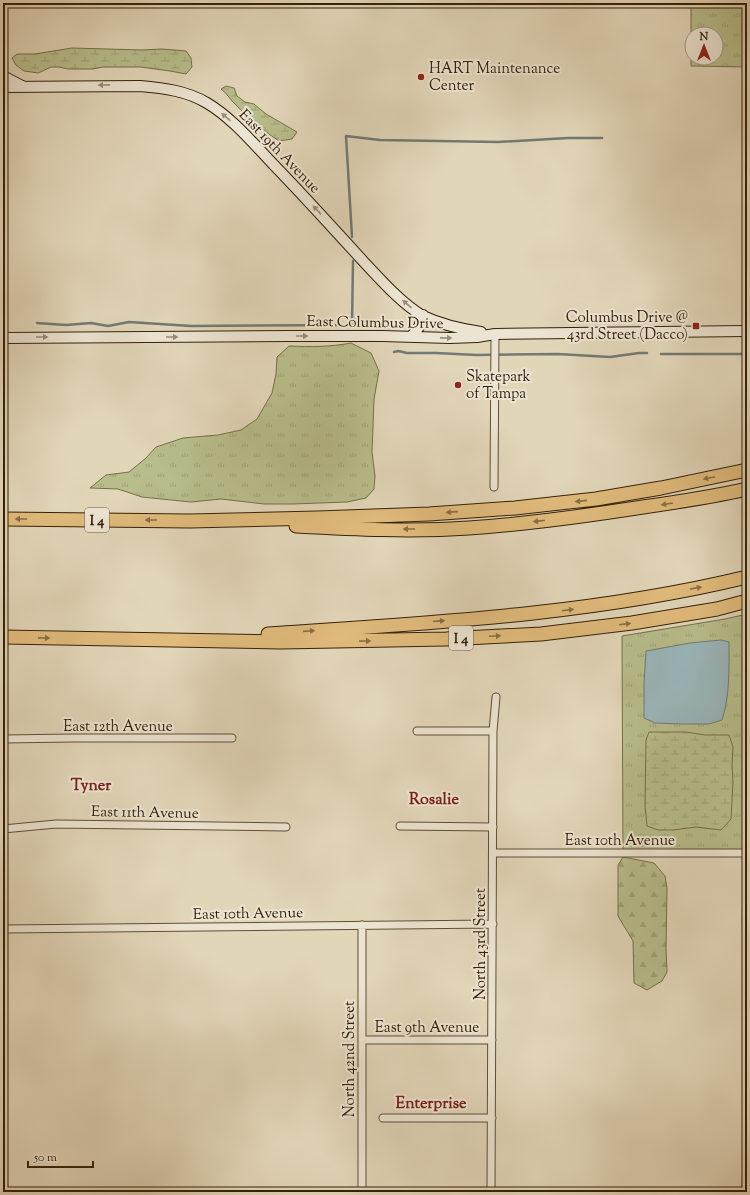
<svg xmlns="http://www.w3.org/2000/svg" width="750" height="1195" font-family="'Sorts Mill Goudy',serif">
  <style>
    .grass { fill: url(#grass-tufts); stroke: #766f4a; fill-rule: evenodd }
    .forest { fill: url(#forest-firs); stroke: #766f4a }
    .wetland { fill: url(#wetland-marsh); stroke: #766f4a }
    .water { fill: #9ab6bb; stroke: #717a74 }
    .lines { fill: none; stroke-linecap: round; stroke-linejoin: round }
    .stream { stroke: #717a74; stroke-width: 2.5 }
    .street-casing { stroke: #604e35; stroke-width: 9 }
    .secondary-casing { stroke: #342109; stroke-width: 12 }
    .highway-casing { stroke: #342109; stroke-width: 15 }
    .street { stroke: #ece4d2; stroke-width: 7 }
    .secondary { stroke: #ece4d2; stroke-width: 10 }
    .highway { stroke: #e1bb7c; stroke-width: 13 }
    .oneway { fill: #998c78 }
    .oneway2 { fill: #8a6e42 }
    .poi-dot { fill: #8f2418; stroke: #ece4d2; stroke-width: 1.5 }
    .labels { text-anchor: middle; stroke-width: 4; stroke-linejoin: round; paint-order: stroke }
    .shield { fill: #ece4d2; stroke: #6b5c45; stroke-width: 1 }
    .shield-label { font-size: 14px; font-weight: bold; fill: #342109 }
    .poi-label { font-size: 15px; fill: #342109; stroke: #ece4d2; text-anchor: start }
    .street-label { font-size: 15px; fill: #342109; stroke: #ece4d2 }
    .neighbourhood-label { font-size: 16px; font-weight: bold; fill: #7a1f14; stroke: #ece4d2 }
  </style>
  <defs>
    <pattern id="grass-tufts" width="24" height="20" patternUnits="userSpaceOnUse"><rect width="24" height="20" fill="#b8bd8c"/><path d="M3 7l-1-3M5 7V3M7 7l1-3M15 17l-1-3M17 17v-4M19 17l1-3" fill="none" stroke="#9fa277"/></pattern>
    <pattern id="forest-firs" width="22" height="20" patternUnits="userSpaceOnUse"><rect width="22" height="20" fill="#b8bd8c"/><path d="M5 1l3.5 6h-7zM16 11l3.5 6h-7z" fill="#9fa277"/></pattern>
    <pattern id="wetland-marsh" width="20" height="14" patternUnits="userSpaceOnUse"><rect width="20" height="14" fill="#b8bd8c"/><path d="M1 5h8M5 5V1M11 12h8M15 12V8" fill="none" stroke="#9fa277"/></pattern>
  </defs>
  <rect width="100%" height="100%" fill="#e2d6b9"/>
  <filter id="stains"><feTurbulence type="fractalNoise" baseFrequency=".005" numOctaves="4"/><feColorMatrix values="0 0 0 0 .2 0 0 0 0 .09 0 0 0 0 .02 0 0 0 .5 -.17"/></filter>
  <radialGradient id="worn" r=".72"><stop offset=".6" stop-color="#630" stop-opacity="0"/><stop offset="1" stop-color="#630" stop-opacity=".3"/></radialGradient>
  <!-- grass -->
  <path class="grass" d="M691 3H747V67L691 66ZM692 34H716V58H692Z
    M351 343 371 353 379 371 374 399 372 452 375 476 374 489 366 498 347 502 293 504H264L221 499 191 502 142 497 118 489 90 488 106 475 129 472 146 458 156 447 183 438 218 435 241 430 257 419 272 393 276 374 277 357 289 346C310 347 330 347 351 343Z
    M747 614V850L623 851 622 636 725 619Z"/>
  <!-- forest -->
  <path class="forest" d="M623 857 654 863 665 876 667 888 666 949 667 972 662 981 647 990 634 983 633 941 618 916V865Z"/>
  <!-- wetland -->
  <path class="wetland" d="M72 48 142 50 162 49 186 51 191 58 192 67 186 74 170 71 141 67H103L93 69H68L59 67H51L38 73 24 71 16 65 12 58 17 54H35Z
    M226 86 234 88 237 96 245 102 254 104 266 114 297 132 292 139 279 141C264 131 249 119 236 105 230 100 228 94 221 89Z
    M649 732H686L705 735H729L733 747 732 765 733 782 731 819 721 830 696 827 673 830H658L647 826 645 806 646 740Z"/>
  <!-- water -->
  <path class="water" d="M721 640 729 642C729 668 730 696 722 720L709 724H683L655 723 644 718V683L646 651 690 643Z"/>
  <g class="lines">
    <!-- stream -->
    <path class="stream" d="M352 237 346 136 380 140 498 142 568 138H602
      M37 323 66 325 91 323 108 326 129 322 191 326 352 325 353 261
      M394 352 398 351 407 353H436L477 355 558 354 610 357 639 353H647
      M661 354H747
      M747 882C742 906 741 931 747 955V1056
      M742 1192 743 1182 744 1127 747 1105"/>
    <!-- street casing -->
    <g class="street-casing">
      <path id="street" d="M494 487 495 334
        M417 731H493
        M3 739 72 738H232
        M400 826 493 827
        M3 829 56 824 286 827
        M493 853H747
        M362 925V1192
        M3 929 493 924
        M362 1040H492
        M383 1118H492
        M491 1192 493 731 496 697"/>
    </g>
    <!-- secondary casing -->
    <g class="secondary-casing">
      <path id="secondary" d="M3 76 22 86
        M3 87 140 86C164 88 187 91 207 103 232 118 252 142 272 163 303 195 333 228 363 261 380 279 402 304 423 316 442 325 461 329 481 332
        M411 337 419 327 423 315
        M3 338 289 336H382L450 338 477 337 495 334 747 331"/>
    </g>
    <!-- highway casing -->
    <g class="highway-casing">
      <path id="highway" d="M3 519 190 521 317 518 429 514 515 508 596 499 661 488 747 470
        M296 526C353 529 411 532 469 528 527 524 585 516 643 507 678 502 712 497 747 489
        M268 634C428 623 590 615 747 577
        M3 637 281 642 446 639 541 634 632 623 717 609 747 601"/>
    </g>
    <!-- street -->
    <use href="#street" class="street"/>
    <!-- secondary -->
    <use href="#secondary" class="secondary"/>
    <!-- highway -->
    <use href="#highway" class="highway"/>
  </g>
  <!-- one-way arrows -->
  <defs><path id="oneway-solid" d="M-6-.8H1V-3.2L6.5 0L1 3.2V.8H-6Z"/></defs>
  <g class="oneway">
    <use href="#oneway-solid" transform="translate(104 85) rotate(179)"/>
    <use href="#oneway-solid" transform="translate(226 117) rotate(-139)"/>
    <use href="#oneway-solid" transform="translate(317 210) rotate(-133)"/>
    <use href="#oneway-solid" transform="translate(407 304) rotate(-139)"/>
    <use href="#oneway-solid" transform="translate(302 336)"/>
    <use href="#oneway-solid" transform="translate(42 337)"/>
    <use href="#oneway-solid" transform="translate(172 337)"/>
    <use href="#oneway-solid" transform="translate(446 338) rotate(1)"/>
  </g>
  <g class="oneway2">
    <use href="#oneway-solid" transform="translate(709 478) rotate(168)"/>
    <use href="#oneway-solid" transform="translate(581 501) rotate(174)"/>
    <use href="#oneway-solid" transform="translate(667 504) rotate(171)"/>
    <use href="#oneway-solid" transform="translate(452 512) rotate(176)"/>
    <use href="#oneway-solid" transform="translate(21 519) rotate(-180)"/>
    <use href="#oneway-solid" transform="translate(151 520) rotate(-180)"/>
    <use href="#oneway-solid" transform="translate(539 521) rotate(173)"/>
    <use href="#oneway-solid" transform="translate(409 529) rotate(180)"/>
    <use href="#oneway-solid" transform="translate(696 588) rotate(-11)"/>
    <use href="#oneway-solid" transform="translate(568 610) rotate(-7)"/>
    <use href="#oneway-solid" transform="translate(439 621) rotate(-5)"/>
    <use href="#oneway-solid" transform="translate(625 624) rotate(-7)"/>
    <use href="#oneway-solid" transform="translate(309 631) rotate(-4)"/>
    <use href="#oneway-solid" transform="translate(495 636) rotate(-3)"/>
    <use href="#oneway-solid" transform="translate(44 638) rotate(1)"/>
    <use href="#oneway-solid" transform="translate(365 641) rotate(-1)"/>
  </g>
  <!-- markers -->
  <g class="poi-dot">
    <circle cx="421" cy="77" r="4"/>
    <rect x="692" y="322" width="8" height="8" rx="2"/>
    <circle cx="458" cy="385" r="4"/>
  </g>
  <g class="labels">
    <!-- shield labels -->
    <g class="shield">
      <rect x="85" y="508" width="24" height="24" rx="3"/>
      <rect x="449" y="626" width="24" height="24" rx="3"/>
    </g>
    <g class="shield-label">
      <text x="97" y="525">I 4</text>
      <text x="461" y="643">I 4</text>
    </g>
    <!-- poi labels -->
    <g class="poi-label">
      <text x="429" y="73">HART Maintenance<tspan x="429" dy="17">Center</tspan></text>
      <text x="688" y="322" text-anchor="end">Columbus Drive @<tspan x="688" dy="17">43rd Street (Dacco)</tspan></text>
      <text x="466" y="381">Skatepark<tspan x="466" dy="17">of Tampa</tspan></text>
    </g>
    <!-- street labels -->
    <g class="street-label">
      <text transform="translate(280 151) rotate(46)" y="5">East 19th Avenue</text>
      <text transform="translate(375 322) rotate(1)" y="5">East Columbus Drive</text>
      <text x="118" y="731">East 12th Avenue</text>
      <text transform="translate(145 812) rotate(1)" y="5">East 11th Avenue</text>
      <text x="620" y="845">East 10th Avenue</text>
      <text transform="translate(248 913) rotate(-1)" y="5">East 10th Avenue</text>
      <text transform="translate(480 944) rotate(-90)" y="5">North 43rd Street</text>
      <text x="427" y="1032">East 9th Avenue</text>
      <text transform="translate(349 1059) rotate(-90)" y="5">North 42nd Street</text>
    </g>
    <!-- neighbourhood labels -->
    <g class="neighbourhood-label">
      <text x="91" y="790">Tyner</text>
      <text x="434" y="804">Rosalie</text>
      <text x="431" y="1108">Enterprise</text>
    </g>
  </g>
  <!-- margin -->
  <rect width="750" height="1195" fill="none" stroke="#e2d6b9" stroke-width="16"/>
  <rect x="4" y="4" width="742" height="1187" fill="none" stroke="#342109" stroke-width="2"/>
  <rect x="8" y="8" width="734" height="1179" fill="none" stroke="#342109"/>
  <!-- north arrow -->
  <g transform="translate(704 46)"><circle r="19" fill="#ece4d2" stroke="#a29682"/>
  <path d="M0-3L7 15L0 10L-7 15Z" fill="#8f2418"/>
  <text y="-6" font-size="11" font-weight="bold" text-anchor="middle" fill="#342109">N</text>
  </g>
  <!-- scale -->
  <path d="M28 1161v6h65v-6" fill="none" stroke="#342109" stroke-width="2"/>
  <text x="34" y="1161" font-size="12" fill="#342109" stroke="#ece4d2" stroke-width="3" paint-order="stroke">50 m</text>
  <rect width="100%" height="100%" filter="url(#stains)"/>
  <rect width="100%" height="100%" fill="url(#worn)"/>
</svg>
